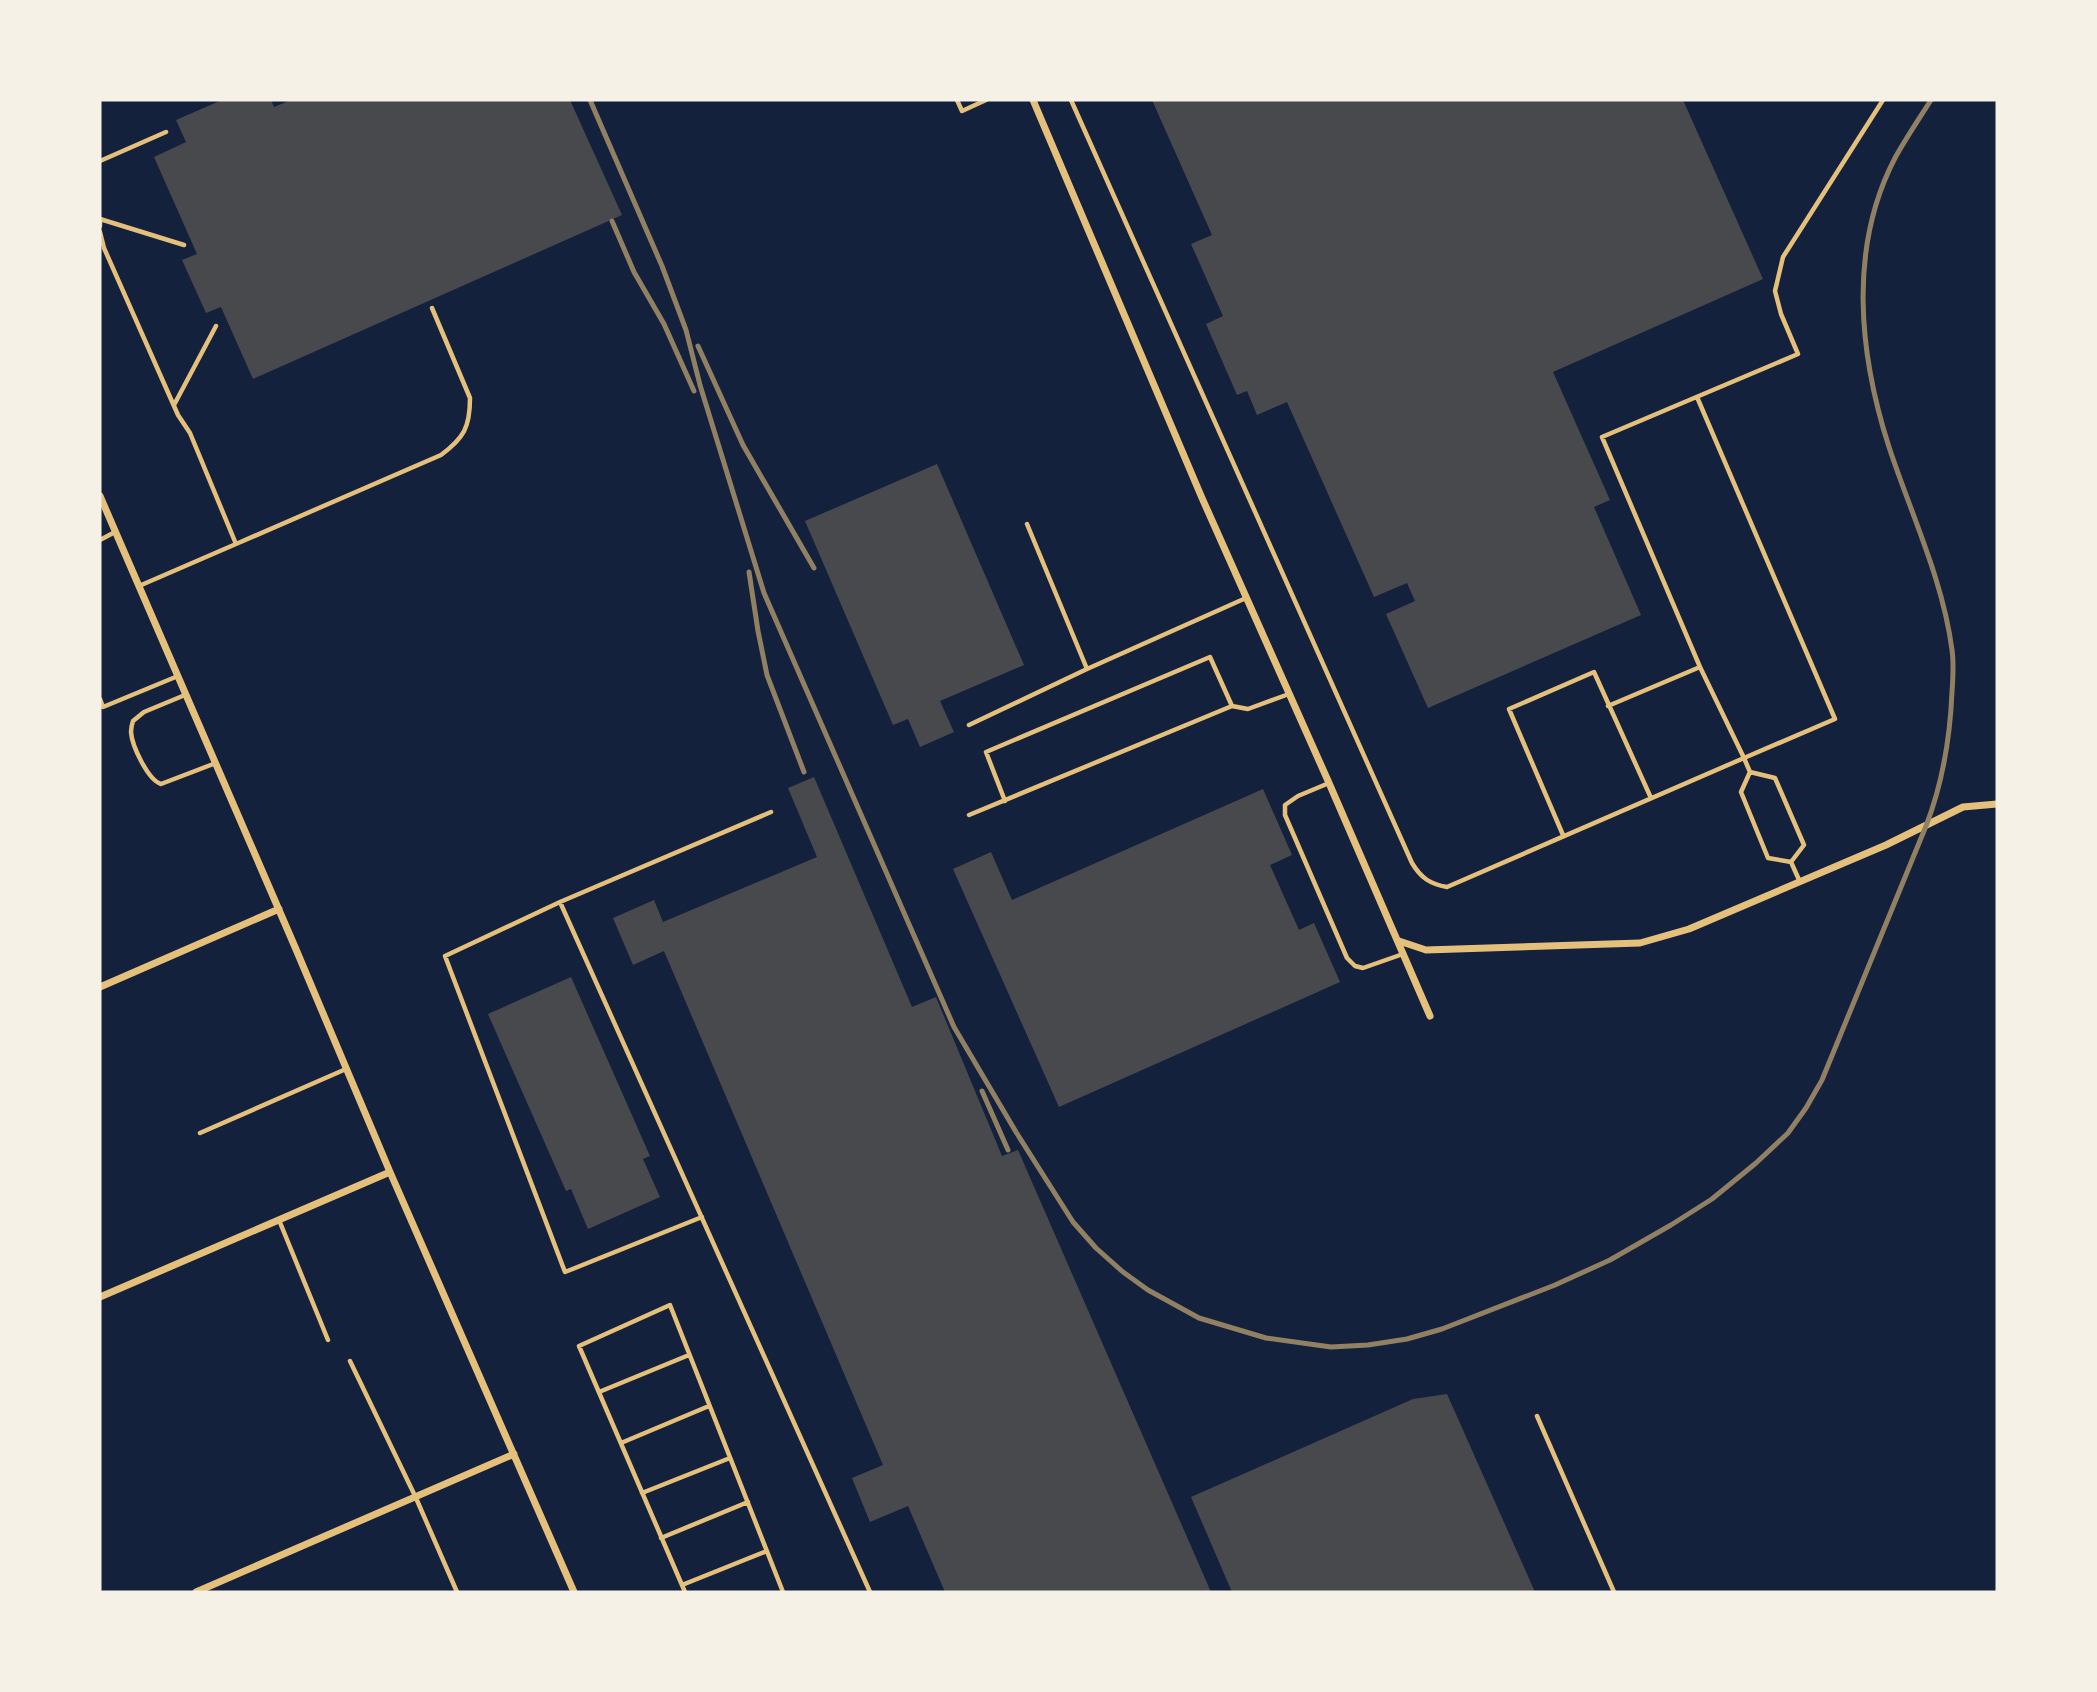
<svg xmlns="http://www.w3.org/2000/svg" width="2097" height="1692" font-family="'DejaVu Sans',sans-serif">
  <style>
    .building { fill: #48494c }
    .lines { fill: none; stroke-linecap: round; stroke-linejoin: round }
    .service { stroke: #e5c07b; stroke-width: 4.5 }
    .minor { stroke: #e5c07b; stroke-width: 7 }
    .rail { stroke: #918062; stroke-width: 5 }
  </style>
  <rect width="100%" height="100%" fill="#14213d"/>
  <!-- building -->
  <path class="building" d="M222 100H271L274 107 291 100H570L622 215 253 379 221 307 206 313 182 260 197 254 154 157 186 142 176 120Z
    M1152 100H1683L1763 279 1553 372 1610 500 1594 507 1641 615 1428 708 1386 614 1415 601 1407 583 1374 597 1287 402 1257 415 1247 391 1237 395 1206 324 1223 316 1191 244 1212 235Z
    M937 464 1024 665 940 701 954 732 920 747 908 719 893 725 805 521Z
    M814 777 912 1007 936 997 1002 1156 1018 1150 1211 1592H945L908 1506 870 1522 852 1478 883 1465 664 951 633 965 613 918 654 900 663 922 817 857 788 788Z
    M1263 789 1292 855 1270 865 1299 930 1314 923 1340 982 1059 1107 953 869 991 852 1012 900Z
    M571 977 650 1156 643 1159 660 1197 588 1229 571 1189 566 1191 488 1014Z
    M1447 1394 1535 1592H1232L1191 1497 1413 1399Z"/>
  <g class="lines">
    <!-- service -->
    <path class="service" d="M957 100 962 111 986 100
      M1071 100 1412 863C1421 878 1430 884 1447 887L1744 758 1700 667 1602 437 1798 354 1781 314 1775 291 1783 257 1883 100
      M100 161 166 132
      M100 219 184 245
      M100 222V226
      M100 232 104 248 178 415 190 433 236 544 139 586
      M1697 397 1835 719 1744 758 1750 772 1775 778 1804 845 1791 862
      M174 405 216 326
      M1027 524 1087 669 1246 598
      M100 540 115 532
      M236 544 441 455C464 438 470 427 470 398L432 308
      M185 695 144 712 133 721C132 724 131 728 131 732 132 746 148 780 161 784L216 763
      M100 699 103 707 178 676
      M1608 706 1700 667
      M969 725 1087 669
      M1750 772 1741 792 1768 858 1791 862
      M1329 783 1298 796 1285 805V815L1347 958 1355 966 1363 968 1403 954
      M1005 801 986 752 1210 657 1232 706
      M969 815 1232 706 1248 709 1289 694
      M1563 835 1509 709 1594 672 1651 798
      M1791 862 1800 882
      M560 902 870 1592
      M200 1133 346 1069
      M702 1217 565 1272 445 956 560 902 771 812
      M279 1220 328 1340
      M350 1361 416 1498 457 1592
      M599 1392 689 1355
      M1537 1416 1614 1592
      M621 1443 709 1406
      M642 1493 730 1458
      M661 1538 748 1502
      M682 1585 767 1551
      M685 1592 579 1346 670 1305 783 1592"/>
    <!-- minor -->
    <path class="minor" d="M1033 100 1202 498 1329 783 1430 1016
      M100 496 295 947 390 1172 574 1592
      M1399 941 1426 950 1640 943 1689 929 1886 845 1963 807 1997 804
      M100 987 279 909
      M100 1297 390 1172
      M196 1592 514 1454"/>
    <!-- rail -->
    <path class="rail" d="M590 100 662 266 686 330 700 385 764 593 954 1027 1016 1132 1073 1222 1096 1248 1123 1272 1148 1290 1199 1318 1266 1338 1331 1347 1368 1345 1407 1339 1442 1329 1555 1285 1610 1260 1671 1225 1712 1199 1756 1163 1788 1133 1806 1108 1822 1080 1926 826C1943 782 1950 739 1952 692 1953 678 1954 663 1952 650 1943 580 1911 514 1889 447 1859 354 1848 248 1895 158 1906 138 1919 119 1931 100
      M612 221 634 272 664 324 694 391
      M698 346 743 445 814 568
      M749 572 758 631 767 675 804 772
      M982 1091 1008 1150"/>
  </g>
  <!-- border -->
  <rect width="2097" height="1692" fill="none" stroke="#f6f1e7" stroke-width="203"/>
</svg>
